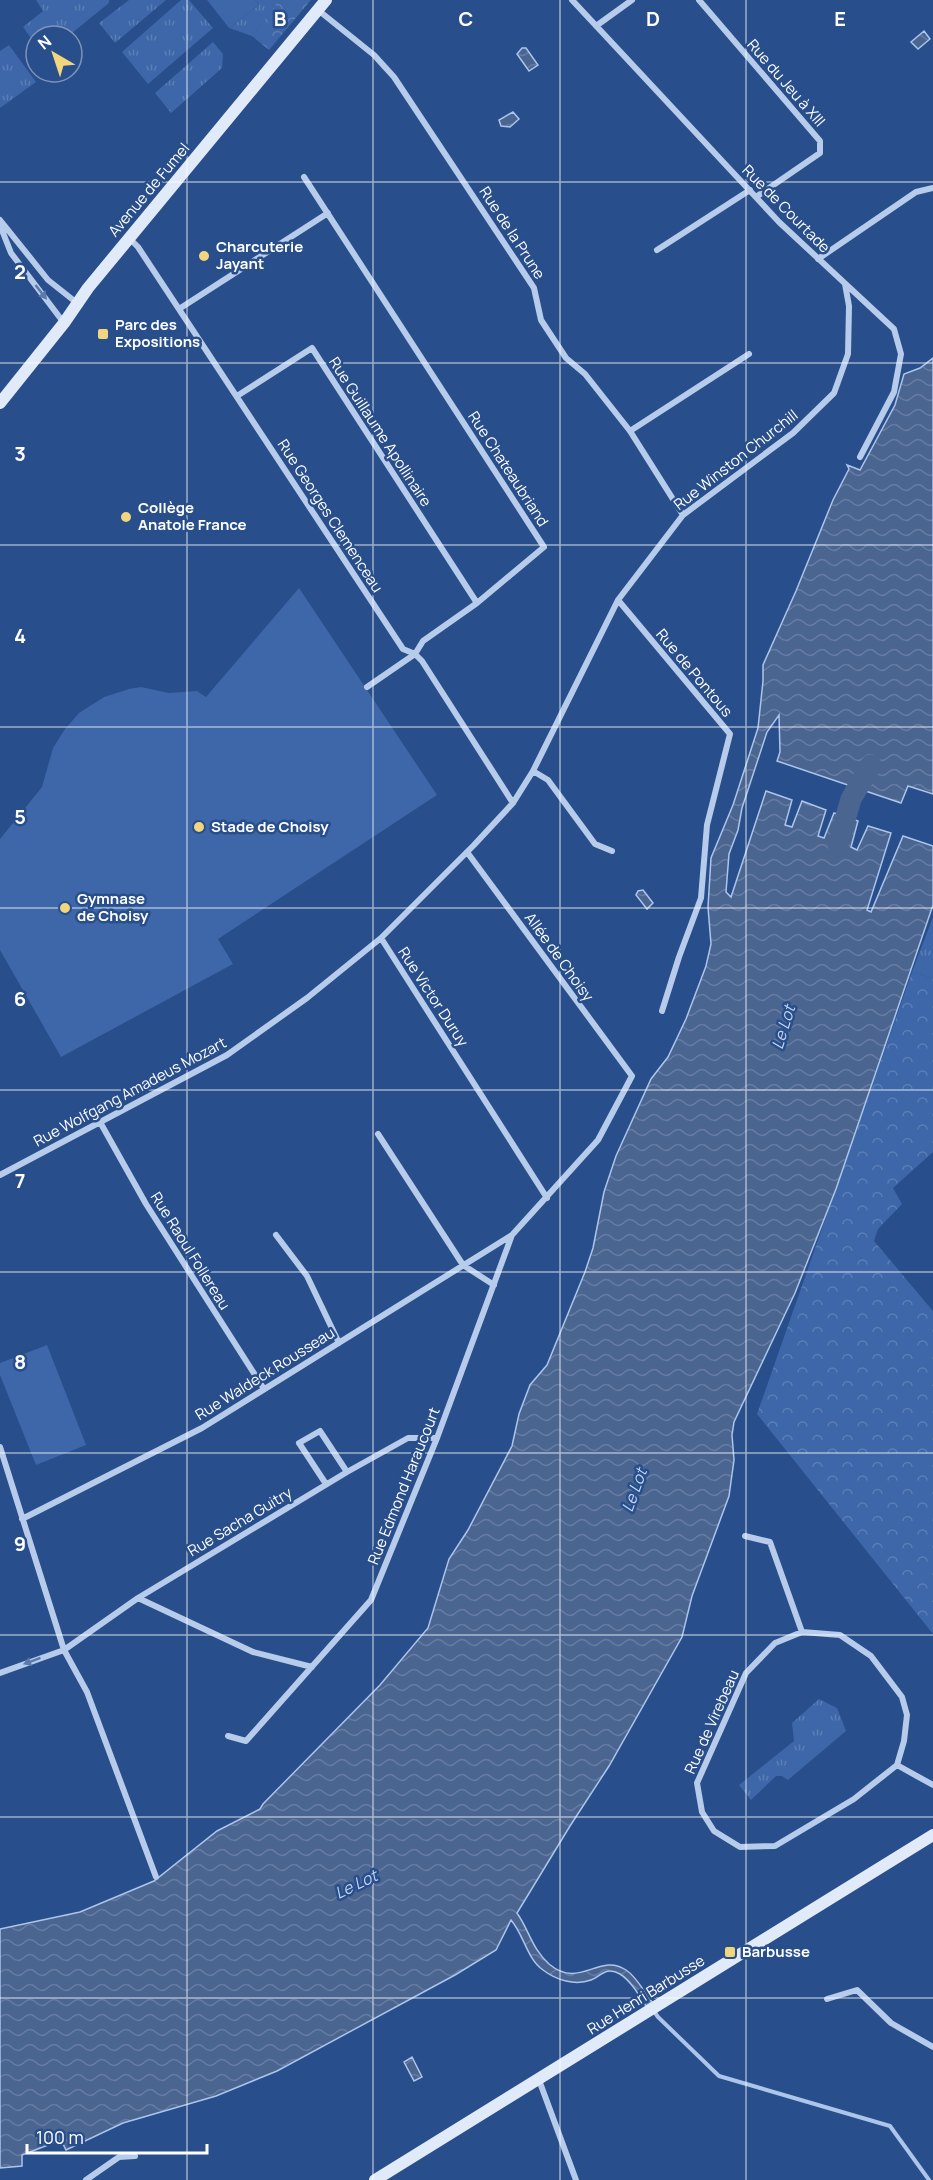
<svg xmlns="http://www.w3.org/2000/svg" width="933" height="2180" font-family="Manrope,sans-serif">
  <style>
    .grass { fill: url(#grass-tufts) }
    .forest { fill: url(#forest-crowns) }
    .garden { fill: #3d67a8 }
    .water { fill: url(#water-waves); stroke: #acc5ea; stroke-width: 1.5 }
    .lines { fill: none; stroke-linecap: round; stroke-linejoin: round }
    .stream { stroke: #acc5ea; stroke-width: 4 }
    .river { stroke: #4b6591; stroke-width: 21 }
    .minor { stroke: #b7cbea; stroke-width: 6 }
    .secondary { stroke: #e1eaf8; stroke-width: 12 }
    .oneway { fill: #5a7aac }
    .grid { fill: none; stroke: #fff; stroke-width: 1.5; stroke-opacity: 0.55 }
    .poi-dot { fill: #f1d67d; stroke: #284e8b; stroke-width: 2 }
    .labels { text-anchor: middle; stroke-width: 5; stroke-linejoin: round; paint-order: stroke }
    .street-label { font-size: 15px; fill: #fff; stroke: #284e8b }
    .poi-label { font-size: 15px; font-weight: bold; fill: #fff; stroke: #284e8b; text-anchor: start }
    .water-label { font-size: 16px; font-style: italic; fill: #c3d5f1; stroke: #284e8b }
    .grid-label { font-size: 20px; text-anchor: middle; font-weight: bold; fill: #fff; stroke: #284e8b; stroke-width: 5; stroke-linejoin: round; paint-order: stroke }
  </style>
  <defs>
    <pattern id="grass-tufts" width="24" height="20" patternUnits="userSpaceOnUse" patternTransform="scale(1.5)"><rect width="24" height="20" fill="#3d67a8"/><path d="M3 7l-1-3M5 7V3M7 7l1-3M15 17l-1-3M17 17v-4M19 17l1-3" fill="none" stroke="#5a7eb5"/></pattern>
    <pattern id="forest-crowns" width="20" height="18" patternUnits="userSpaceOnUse" patternTransform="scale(1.5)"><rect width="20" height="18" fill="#3d67a8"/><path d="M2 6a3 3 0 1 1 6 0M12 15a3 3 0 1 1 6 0" fill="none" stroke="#5a7eb5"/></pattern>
    <pattern id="water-waves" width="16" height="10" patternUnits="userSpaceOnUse" patternTransform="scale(1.5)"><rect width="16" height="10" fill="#4b6591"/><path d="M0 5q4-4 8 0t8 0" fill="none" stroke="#667ca2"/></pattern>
  </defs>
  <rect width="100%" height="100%" fill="#284e8b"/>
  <!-- grass -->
  <path class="grass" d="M36 0H109V3L72 33 76 40 72 48V36H36V45L23 27 43 11Z
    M129 0H166L115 43 99 23Z
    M181 0H189L213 28 148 84 122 52Z
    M255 0H273L277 5 252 36 229 28 259 5Z
    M213 42 223 54 222 68 171 113 155 93Z
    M9 45 36 82 0 108V51Z
    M933 917V978L912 972Z
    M819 1699 837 1708 846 1731 788 1780 782 1776H776L751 1800 739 1785 794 1741 792 1723Z"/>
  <!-- forest -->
  <path class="forest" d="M273 0H311L269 50 252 36 276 5Z
    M912 972 933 978V1152L893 1188 902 1204 878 1229 874 1241 933 1311V1634L757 1414Z"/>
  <!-- garden -->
  <path class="garden" d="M207 0H255L259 5 229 28Z
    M299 588 437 795 218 939 233 964 61 1057 0 950V839L42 787 53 748 65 729 79 713 104 697 129 689 141 687 169 693 197 691 206 697Z
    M47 1345 86 1445 36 1465 0 1375V1363Z"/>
  <!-- water -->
  <path class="water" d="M924 31 930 39 918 49 911 42Z
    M522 48H526L538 65 529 71 517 54Z
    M513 112 519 119 510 127 501 126 499 120Z
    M933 358V794L908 786 901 803 777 761 780 752 779 715 767 732 742 808 738 830 729 854 726 892 731 897 766 791 792 800 785 825 792 827 802 801 826 810 818 836 824 838 834 813 858 821 851 847 857 850 868 826 891 833 867 910 871 912 903 836 933 846V905L836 1189 795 1293 734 1422 732 1435 734 1460 729 1496 692 1596 682 1637 609 1766 570 1826 517 1913C529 1930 532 1949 549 1964 580 1990 599 1952 626 1970 637 1977 644 1992 652 2002L646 2006C639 1995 631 1981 620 1974 606 1966 601 1976 591 1980 575 1986 556 1980 543 1970 527 1959 524 1935 511 1920L496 1950 455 1975 277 2071 216 2096 123 2123 66 2150 61 2140 22 2155V2166L0 2168V1929L80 1912 154 1881 217 1831 260 1809 263 1804 380 1685 428 1628 449 1559 468 1530 512 1446 519 1414 530 1385 547 1365 585 1272 593 1248 604 1192 616 1156 651 1079 668 1057 686 1019 706 966 711 944 708 907 711 858 733 805 758 728 763 681V665L796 591 833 500 849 469 847 465 860 470 895 405 904 374 920 368Z
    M643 890 653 903 647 909 636 895 638 891Z
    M412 2057 422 2077 414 2081 404 2062Z"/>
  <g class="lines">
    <!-- stream -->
    <path class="stream" d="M653 2010 658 2017 719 2076 890 2126 929 2180"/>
    <!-- river -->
    <path class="river" d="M838 844 851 799 871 765"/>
    <!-- minor -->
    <path class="minor" d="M572 0 779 222 894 329 901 354 894 392 860 457
      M699 0 820 141V153L756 197
      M318 10 374 55 394 77 534 288 541 320 566 358 585 374 630 431 683 515
      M596 26 632 0
      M304 177 544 547 477 603 423 641 415 654 367 687
      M0 220 48 280 77 303
      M0 225 11 253 64 323
      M129 238 138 247 403 649 415 654 422 661 513 803
      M657 250 750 190
      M818 259 916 192 933 188
      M179 309 328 213
      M237 396 312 348 477 603
      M630 431 749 354
      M618 600 730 734 707 825 701 898 679 957 662 1011
      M533 771 548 780 595 844 612 851
      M100 1122 146 1204 264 1389
      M378 1134 463 1265 494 1285
      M0 1175 227 1055 307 998 381 938
      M547 1198 381 938 474 845 513 803 533 771 618 600 683 515 793 433 834 393 848 354 849 306 845 284
      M276 1235 307 1276 339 1343
      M0 1447 64 1650 87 1692 156 1877
      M326 1484 299 1443 320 1431 347 1472
      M22 1519 202 1428 512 1235
      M745 1536 770 1542 802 1632
      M138 1598 253 1652 312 1667
      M802 1632 840 1635 871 1656 902 1697 907 1715 904 1741 897 1765 854 1799 775 1846 740 1847 714 1831 702 1812 697 1783 746 1673 775 1643Z
      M0 1673 64 1650 138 1598 347 1472 408 1438H437
      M228 1736 246 1741 371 1600 437 1438 512 1235 598 1140 632 1076 467 852
      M897 1765 933 1785
      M827 1999 857 1990 891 2023 933 2047
      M539 2080 576 2180
      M86 2180 119 2157 135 2156"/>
    <!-- secondary -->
    <path class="secondary" d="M0 403 64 323 88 288 326 0
      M375 2180 933 1835"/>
  </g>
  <!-- one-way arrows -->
  <defs><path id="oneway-solid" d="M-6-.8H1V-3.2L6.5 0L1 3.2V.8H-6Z" transform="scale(1.5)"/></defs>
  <g class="oneway">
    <use href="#oneway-solid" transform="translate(41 292) rotate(52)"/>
    <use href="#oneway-solid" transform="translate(32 1661) rotate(160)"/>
  </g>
  <!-- grid -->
  <path class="grid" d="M187 0V2180M373 0V2180M560 0V2180M746 0V2180M0 182H933M0 363H933M0 545H933M0 727H933M0 908H933M0 1090H933M0 1272H933M0 1453H933M0 1635H933M0 1817H933M0 1998H933"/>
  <!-- markers -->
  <g class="poi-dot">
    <circle cx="204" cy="256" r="6"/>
    <rect x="97" y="328" width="12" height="12" rx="3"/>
    <circle cx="126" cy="517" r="6"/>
    <circle cx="199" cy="827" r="6"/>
    <circle cx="65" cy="908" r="6"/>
    <rect x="724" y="1946" width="12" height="12" rx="3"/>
  </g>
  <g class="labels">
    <!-- street labels -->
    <g class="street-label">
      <text transform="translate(786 83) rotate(49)" y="5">Rue du Jeu à XIII</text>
      <text transform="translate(149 190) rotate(-50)" y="5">Avenue de Fumel</text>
      <text transform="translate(786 209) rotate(45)" y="5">Rue de Courtade</text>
      <text transform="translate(512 233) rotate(57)" y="5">Rue de la Prune</text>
      <text transform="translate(380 432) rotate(57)" y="5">Rue Guillaume Apollinaire</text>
      <text transform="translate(736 460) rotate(-38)" y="5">Rue Winston Churchill</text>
      <text transform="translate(508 469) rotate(57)" y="5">Rue Chateaubriand</text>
      <text transform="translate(330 516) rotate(57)" y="5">Rue Georges Clemenceau</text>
      <text transform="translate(694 673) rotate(50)" y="5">Rue de Pontous</text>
      <text transform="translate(559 957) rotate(54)" y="5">Allée de Choisy</text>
      <text transform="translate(433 997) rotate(57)" y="5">Rue Victor Duruy</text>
      <text transform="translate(130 1092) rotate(-28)" y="5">Rue Wolfgang Amadeus Mozart</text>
      <text transform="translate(190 1251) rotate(58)" y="5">Rue Raoul Follereau</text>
      <text transform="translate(265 1374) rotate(-32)" y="5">Rue Waldeck Rousseau</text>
      <text transform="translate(404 1486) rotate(-68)" y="5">Rue Edmond Haraucourt</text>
      <text transform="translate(240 1522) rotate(-31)" y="5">Rue Sacha Guitry</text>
      <text transform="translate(712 1722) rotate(-66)" y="5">Rue de Virebeau</text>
      <text transform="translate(646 1995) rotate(-32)" y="5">Rue Henri Barbusse</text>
    </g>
    <!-- poi labels -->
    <g class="poi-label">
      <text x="216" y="252">Charcuterie<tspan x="216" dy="17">Jayant</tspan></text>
      <text x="115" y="330">Parc des<tspan x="115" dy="17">Expositions</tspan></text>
      <text x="138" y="513">Collège<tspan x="138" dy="17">Anatole France</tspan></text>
      <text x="211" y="832">Stade de Choisy</text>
      <text x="77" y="904">Gymnase<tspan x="77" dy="17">de Choisy</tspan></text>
      <text x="742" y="1957">Barbusse</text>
    </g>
    <!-- water labels -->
    <g class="water-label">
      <text transform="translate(783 1027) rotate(-73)" y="6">Le Lot</text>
      <text transform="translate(634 1490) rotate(-70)" y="6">Le Lot</text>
      <text transform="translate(356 1884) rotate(-26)" y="6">Le Lot</text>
    </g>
  </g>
  <g class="grid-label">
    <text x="280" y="26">B</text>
    <text x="466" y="26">C</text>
    <text x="653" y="26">D</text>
    <text x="840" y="26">E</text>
    <text x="20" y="279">2</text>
    <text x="20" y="461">3</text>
    <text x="20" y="643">4</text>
    <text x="20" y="824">5</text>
    <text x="20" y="1006">6</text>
    <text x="20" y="1188">7</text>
    <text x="20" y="1369">8</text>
    <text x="20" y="1551">9</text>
  </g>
  <!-- north arrow -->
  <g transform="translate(54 54) rotate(321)"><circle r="28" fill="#284e8b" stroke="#7e95b9" stroke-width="1.5"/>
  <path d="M0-4.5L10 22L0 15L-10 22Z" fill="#f1d67d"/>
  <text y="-9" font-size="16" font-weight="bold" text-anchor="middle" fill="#ffffff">N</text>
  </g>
  <!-- scale -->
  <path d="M27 2144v9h180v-9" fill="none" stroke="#ffffff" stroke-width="3"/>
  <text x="36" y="2144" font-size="18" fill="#ffffff" stroke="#284e8b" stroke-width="4.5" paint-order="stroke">100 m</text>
</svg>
